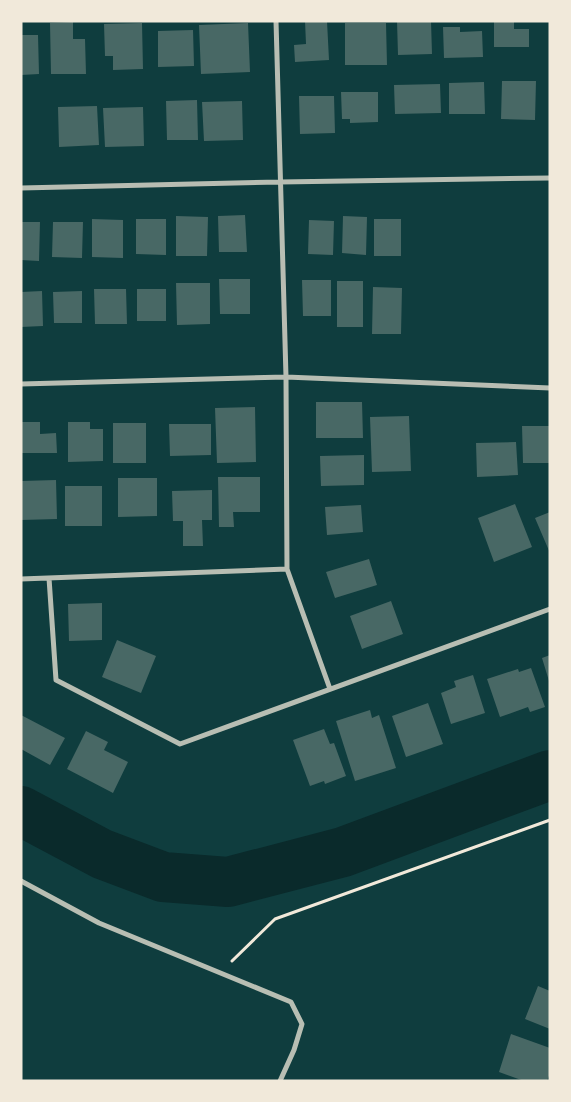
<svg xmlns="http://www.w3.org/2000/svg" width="571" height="1102" font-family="'Public Sans',sans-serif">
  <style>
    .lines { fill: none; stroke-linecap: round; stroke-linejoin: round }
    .river { stroke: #0a2a2b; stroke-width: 50 }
    .building { fill: #486865 }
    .path { stroke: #f1e9da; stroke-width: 3 }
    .minor { stroke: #b8beb3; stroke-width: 5 }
  </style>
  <rect width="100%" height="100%" fill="#0f3d3e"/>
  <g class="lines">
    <!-- river -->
    <path class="river" d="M21 811 102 854 163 877 228 882 343 852 550 775"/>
  </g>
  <!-- building -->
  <path class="building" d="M305 21H327L329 60 295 62 294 45 306 44Z
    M397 21H431L432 54 398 55Z
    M494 21H514V29H529V47H494Z
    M73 22V39H85L86 74H51L50 23Z
    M142 23 143 69 113 70V56H105L104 24Z
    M248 23 250 72 201 74 199 25Z
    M345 23H386L387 65H345Z
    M443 27H460V32L482 31 483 57 444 58Z
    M193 30 194 66 158 67V31Z
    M21 35H38L39 74 21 75Z
    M502 81H536L535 120 501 119Z
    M484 82 485 114H449V83Z
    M440 84 441 113 395 114 394 85Z
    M341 92H378V122L350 123V119H342Z
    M299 96H334L335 133 300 134Z
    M197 100 198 140H167L166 101Z
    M242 101 243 140 204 141 202 102Z
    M97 106 99 145 59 147 58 107Z
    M143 107 144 146 105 147 103 108Z
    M245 215 247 252H219L218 216Z
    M176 216 208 217 207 256H176Z
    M343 216 367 217 366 255 342 253Z
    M92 219 123 220V258L92 257Z
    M136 219H166V255L136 254Z
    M374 219H401V256H374Z
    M309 220 334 221 333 255 308 254Z
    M21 222H40L39 261 21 260Z
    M53 222H83L82 258 52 257Z
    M219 279H250V314H220Z
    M302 280H331V316H303Z
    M337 281H363V327H337Z
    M176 283H210V324L177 325Z
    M373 287 402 288 401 334H372Z
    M94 289H126L127 324H95Z
    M137 289H166V321H137Z
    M42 291 43 326 21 327V292Z
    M82 291V323H54L53 292Z
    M316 402H362L363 438H316Z
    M255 407 256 462 217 463 215 408Z
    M409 416 411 471 372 472 370 417Z
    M21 422H40V434L56 433 57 453H21Z
    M68 422H90V429H103V461L68 462Z
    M113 423H146V463H113Z
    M169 424H211V455L170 456Z
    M522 426H550V463H523Z
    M516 442 518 475 477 477 476 443Z
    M364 455V485L321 486 320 456Z
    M218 477H260V512H233L234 527H219Z
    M118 478H157V516L118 517Z
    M56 480 57 519 21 520V481Z
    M65 486H102V526H65Z
    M212 490V520H202L203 546H183V521H173L172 491Z
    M515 504 532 547 494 562 478 518Z
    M361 505 363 532 327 535 325 507Z
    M550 512V553L535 518Z
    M369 559 377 585 335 598 326 572Z
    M391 601 403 634 362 649 350 616Z
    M102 603V640L69 641 68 604Z
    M117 640 156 656 141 693 102 677Z
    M550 655V681H549L542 658Z
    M531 668 545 707 530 712 528 707 500 717 487 679 518 669 519 672Z
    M473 675 485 713 451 724 441 693 456 687 454 681Z
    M428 703 443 744 406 757 392 716Z
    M370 710 372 718 379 715 396 768 355 781 336 721Z
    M21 715 65 738 50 765 21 749Z
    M324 729 330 744 334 743 346 776 325 784 324 781 310 786 293 740Z
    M86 731 108 742 104 750 128 762 113 793 67 769Z
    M538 986 550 991V1029L525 1019Z
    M511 1034 550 1048V1073L547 1081H524L499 1072Z"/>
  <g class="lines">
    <!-- path -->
    <path class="path" d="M232 961 275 919 550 820"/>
    <!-- minor -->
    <path class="minor" d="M276 21 286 377 287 569 330 689
      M21 188 280 182 550 178
      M21 384 286 377 550 388
      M49 578 56 680 180 744 550 609
      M21 579 287 569
      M21 881 99 923 291 1002 302 1024 294 1050 280 1081"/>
  </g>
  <!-- border -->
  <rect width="571" height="1102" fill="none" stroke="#f1e9da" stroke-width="45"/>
</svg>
